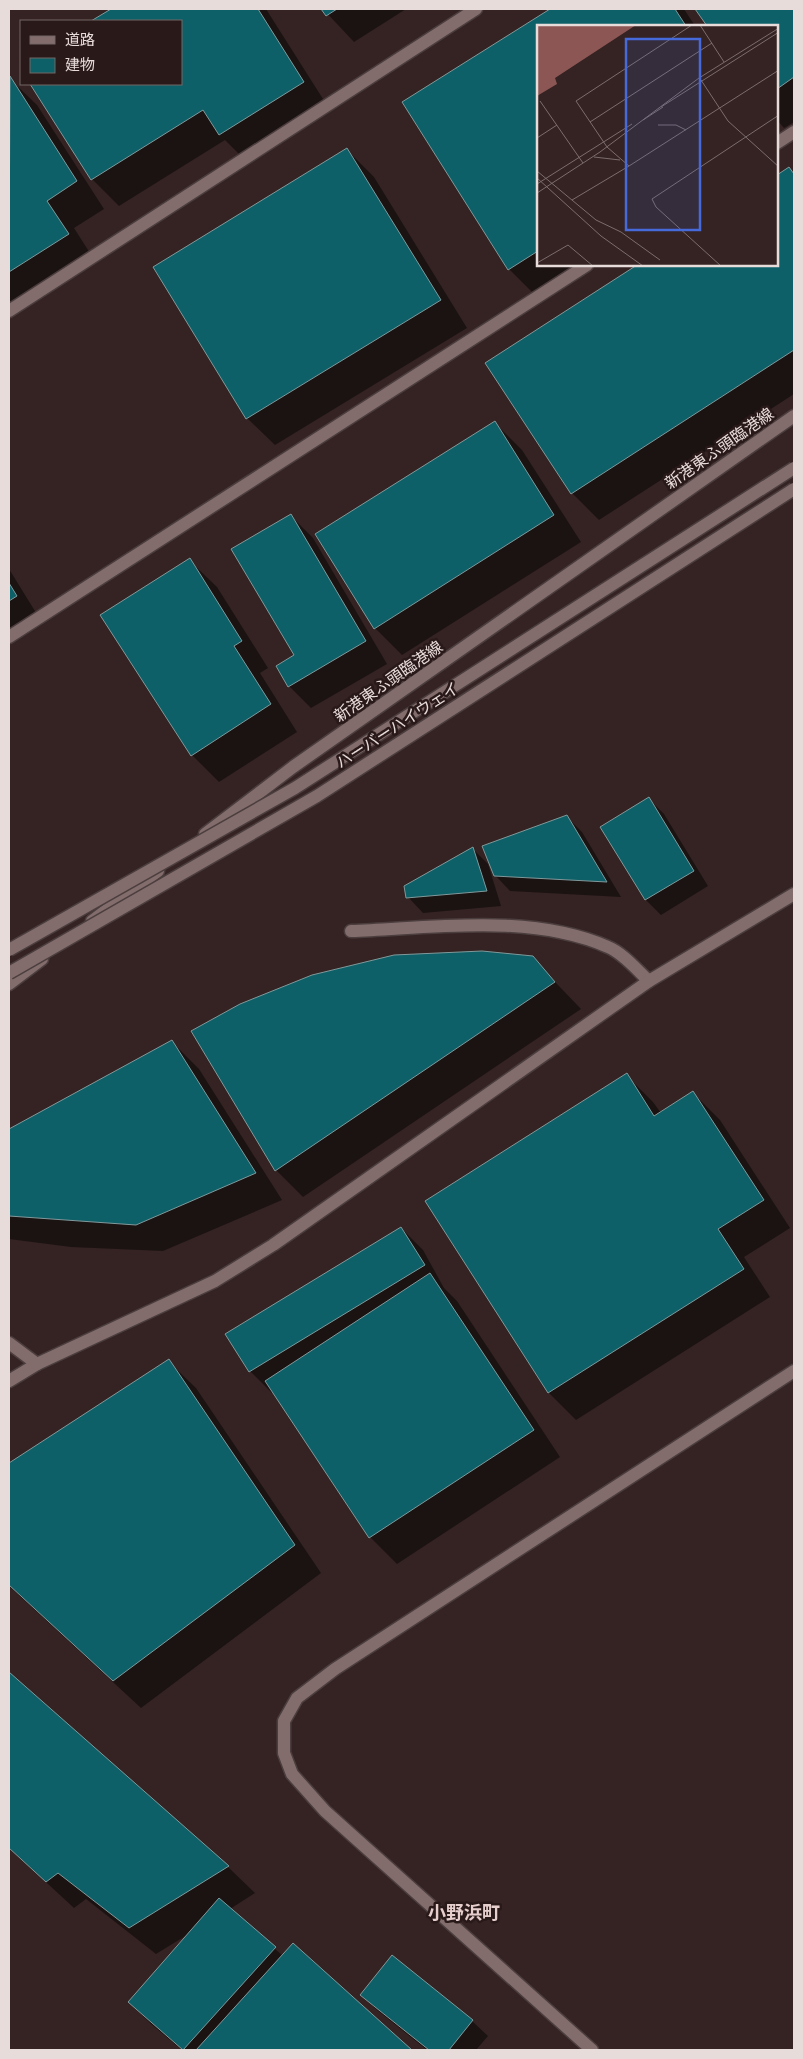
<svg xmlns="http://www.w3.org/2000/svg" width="803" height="2059" font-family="Quicksand,'Noto Sans JP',sans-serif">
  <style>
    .shadow { fill: #0007 }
    .building { fill: #0d6067; stroke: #81999b }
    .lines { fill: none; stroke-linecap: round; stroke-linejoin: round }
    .service-casing { stroke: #4c3e3e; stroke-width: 15 }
    .minor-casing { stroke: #4c3e3e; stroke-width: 15 }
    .tertiary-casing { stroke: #4c3e3e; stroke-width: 15 }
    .service { stroke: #826d6c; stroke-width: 12 }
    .minor { stroke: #826d6c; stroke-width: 12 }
    .tertiary { stroke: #826d6c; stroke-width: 12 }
    .tertiary-bridge-casing { stroke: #4c3e3e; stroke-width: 15; stroke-linecap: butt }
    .tertiary-bridge { stroke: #826d6c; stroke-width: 12 }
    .labels { text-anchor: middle; stroke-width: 5; stroke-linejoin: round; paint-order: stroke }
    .street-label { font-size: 16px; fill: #e8dcdb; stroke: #291919 }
    .neighbourhood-label { font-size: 18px; font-weight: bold; fill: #e6cecd; stroke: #291919 }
    .inset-road { fill: none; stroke: #7c6d6c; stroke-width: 1 }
    .view { fill: #466ad9; fill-opacity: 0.15; stroke: #466ad9; stroke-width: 2.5 }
    .inset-edge { fill: none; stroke: #e8dcdb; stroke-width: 2.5 }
  </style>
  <rect width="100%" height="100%" fill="#342322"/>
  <!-- shadow -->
  <path class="shadow" d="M113 9H266L330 110 247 162 225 140 119 206 92 179 32 84H181V21H93Z
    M323 9H406L354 42Z
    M553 9H684L695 26H538V265H585L536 296 509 269 403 102Z
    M697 9H794V122L784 128 777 120V26H708Z
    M9 78 37 105 104 209 74 228 95 261 9 317Z
    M347 150 374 177 467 328 275 445 247 418Z
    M789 168 794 173V394L599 520 572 493 639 265H777V176Z
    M495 423 522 450 581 542 402 655 375 628Z
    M291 516 313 538 387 664 311 708 289 686 277 666 296 656Z
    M189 560 217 587 268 668 260 673 297 732 219 782 192 755Z
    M9 569 43 624 9 645Z
    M648 798 664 814 708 886 661 915 646 900 602 827Z
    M567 817 582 832 621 897 510 891 495 875Z
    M473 849 488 864 501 906 423 913 408 897Z
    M532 958 581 1009 303 1197 276 1170Z
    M172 1042 199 1069 282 1200 163 1251 71 1247 9 1239V1130Z
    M626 1075 653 1102 661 1113 693 1093 720 1120 790 1228 744 1257 770 1297 576 1420 549 1393 427 1202Z
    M401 1228 423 1250 444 1288 457 1301 560 1457 397 1564 370 1537 274 1392 272 1393 250 1371Z
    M168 1361 196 1388 321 1573 141 1708 9 1586V1465Z
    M9 1673 228 1867 255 1893 230 1909 283 1956 293 1945 411 2050H182L151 2024 129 2002 187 1935 156 1954 86 1899 74 1908 9 1848Z
    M392 1957 472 2021 488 2036 476 2050H427L377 2010 361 1995Z"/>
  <!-- building -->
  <path class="building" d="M111 9H258L304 82 219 135 203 110 91 180 30 84H181V21H91Z
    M321 9H337L326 16Z
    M550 9H675L686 26H538V251L508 270 402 102Z
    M695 9H794V77L777 89V26H707Z
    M10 76 77 181 47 201 69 234 9 272Z
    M347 148 441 300 246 419 153 267Z
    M789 167 794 174V350L571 494 485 363 637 265H777V175Z
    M495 421 554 515 374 629 315 534Z
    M291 514 366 641 288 687 276 666 294 655 231 549Z
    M190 558 242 641 234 646 271 704 191 756 100 615Z
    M9 583 17 596 9 601Z
    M649 797 694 871 645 900 600 827Z
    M567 815 607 882 494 876 482 846Z
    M473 847 487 891 406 898 404 886Z
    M482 951 533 956 555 982 275 1171 191 1031 240 1004 312 975 394 955Z
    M172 1040 256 1173 136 1225 9 1216V1129Z
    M627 1073 654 1116 693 1091 764 1200 718 1229 744 1269 548 1393 425 1201Z
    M401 1227 425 1265 249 1372 225 1334Z
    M430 1273 534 1430 369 1538 265 1381Z
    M169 1359 295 1545 113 1681 9 1585V1463Z
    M9 1672 229 1866 129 1928 58 1873 46 1882 9 1848Z
    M219 1898 276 1947 183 2050 128 2002Z
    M293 1943 412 2050H196Z
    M392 1955 473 2020 449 2050H429L360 1995Z"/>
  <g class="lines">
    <!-- service casing -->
    <g class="service-casing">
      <path id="service" d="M351 931C433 928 530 913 608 947 623 953 637 970 649 981"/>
    </g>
    <!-- minor casing -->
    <g class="minor-casing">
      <path id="minor" d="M777 143 794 132
        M9 311 476 9
        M9 637 587 265
        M9 1381 37 1364"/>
    </g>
    <!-- tertiary casing -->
    <g class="tertiary-casing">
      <path id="tertiary" d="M205 834 293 767 794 416
        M92 921 158 871
        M9 984 42 959
        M9 1343 37 1364 215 1281 273 1245 649 981 794 894
        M592 2050 325 1811 292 1774 284 1753V1721L297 1698 335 1669 794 1371"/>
    </g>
    <!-- service -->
    <use href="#service" class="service"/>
    <!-- minor -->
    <use href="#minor" class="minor"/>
    <!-- tertiary -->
    <use href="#tertiary" class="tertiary"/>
    <!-- tertiary-bridge casing -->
    <g class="tertiary-bridge-casing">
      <path id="tertiary-bridge" d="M9 950 295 788 794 468
        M9 973 317 796 794 489"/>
    </g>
    <!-- tertiary-bridge -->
    <use href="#tertiary-bridge" class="tertiary-bridge"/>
  </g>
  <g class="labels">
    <!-- street labels -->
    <g class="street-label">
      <text transform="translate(719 448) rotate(-35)" y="6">新港東ふ頭臨港線</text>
      <text transform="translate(388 681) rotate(-35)" y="6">新港東ふ頭臨港線</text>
      <text transform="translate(397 725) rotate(-33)" y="6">ハーバーハイウェイ</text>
    </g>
    <!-- neighbourhood labels -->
    <g class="neighbourhood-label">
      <text x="464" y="1919">小野浜町</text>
    </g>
  </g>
  <!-- overview -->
  <g transform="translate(537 25)">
    <rect width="241" height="241" fill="#342322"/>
    <path d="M99 0 18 53 20 59 0 71V1Z" fill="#8c5655"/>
    <path class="inset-road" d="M155 0 39 76 70 122 92 141 242 45M163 0 187 37M164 55 191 96 242 142M3 76 46 138M124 82 242 7M106 95 126 82M53 97 175 18M121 100H139L149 105M0 113 20 100M57 132 83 135M0 146 59 195 84 207 123 235M0 153 64 211 106 241M0 159 95 99M0 168 63 127 162 53 242 3M35 175 92 141M0 238 31 220 56 241M184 241 119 182 115 174 242 90"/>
    <path class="view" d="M89 14H163V205H89Z"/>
    <rect width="241" height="241" class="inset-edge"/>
  </g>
  <!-- border -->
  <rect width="803" height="2059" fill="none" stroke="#e8dcdb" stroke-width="20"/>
  <!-- legend -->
  <rect x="20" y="20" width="162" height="65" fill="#291919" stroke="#756767"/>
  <rect x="30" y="36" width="25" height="8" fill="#826d6c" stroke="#756767"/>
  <text x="65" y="45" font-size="15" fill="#e8dcdb">道路</text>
  <rect x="30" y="58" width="25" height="15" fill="#0d6067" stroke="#756767"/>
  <text x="65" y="70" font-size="15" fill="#e8dcdb">建物</text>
</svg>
